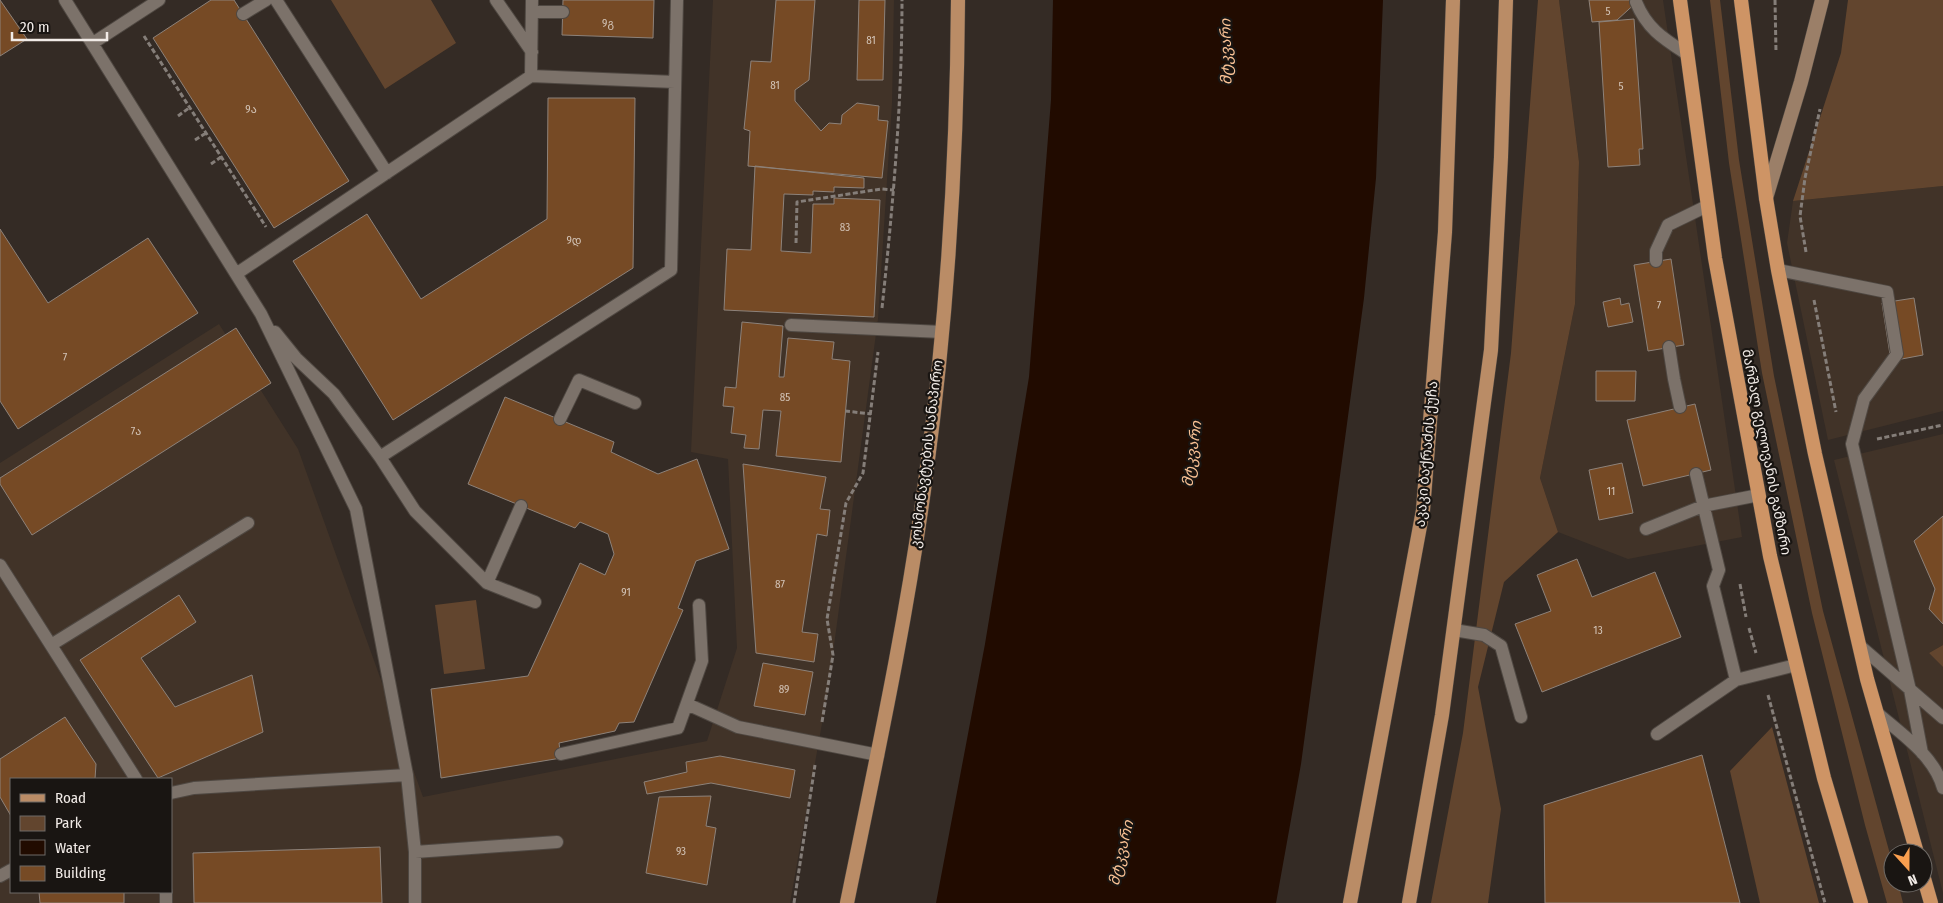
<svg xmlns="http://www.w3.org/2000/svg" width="1943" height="903" font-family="'Fira Sans Condensed','Noto Sans Georgian',sans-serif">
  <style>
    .built { fill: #413328; fill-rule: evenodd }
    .green { fill: #62452e }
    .water { fill: #210b00 }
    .building { fill: #764a25; stroke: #8d827a }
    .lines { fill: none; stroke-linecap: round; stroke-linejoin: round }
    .service-casing { stroke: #4f4842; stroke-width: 14 }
    .secondary-casing { stroke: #4f4842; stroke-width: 15 }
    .primary-casing { stroke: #4f4842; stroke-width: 15 }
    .trunk-casing { stroke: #4f4842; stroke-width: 15 }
    .path { stroke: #857e79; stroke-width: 3; stroke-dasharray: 5 2.5; stroke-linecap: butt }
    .service { stroke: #7c726a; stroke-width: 12 }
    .secondary { stroke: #9b7f68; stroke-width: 14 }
    .primary { stroke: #ba8c66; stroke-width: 14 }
    .trunk { stroke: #ce9465; stroke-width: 14 }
    .labels { text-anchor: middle; stroke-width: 4.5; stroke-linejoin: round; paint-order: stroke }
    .number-label { font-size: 11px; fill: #d2c3b6 }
    .street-label { font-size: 14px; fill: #f1ebe7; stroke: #191512 }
    .water-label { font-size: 15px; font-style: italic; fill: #f9c194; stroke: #191512 }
  </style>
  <rect width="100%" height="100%" fill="#342b25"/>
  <!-- built -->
  <path class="built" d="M713 0H894L892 103 878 319 828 690 790 903H0V463L219 324 298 449 423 797 707 741 737 648 728 459 691 452ZM11 779H171V892H11Z
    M1559 0H1663L1742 537 1628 559 1558 532 1540 478 1575 304 1579 162Z
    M1943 186V411L1828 440 1787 243 1793 201Z
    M1943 434V645L1929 653 1943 667V893L1834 460Z"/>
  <!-- green -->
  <path class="green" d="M331 0H431L456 43 385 89Z
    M1538 0H1559L1579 162 1575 304 1540 478 1558 532 1504 582 1478 687 1501 809 1488 903H1431L1463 733 1511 353Z
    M1710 0H1720L1739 160 1774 376 1823 611 1893 865V883H1898L1903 903H1887L1865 825 1812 613 1762 373 1729 163Z
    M1848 0H1943V186L1793 201 1841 53Z
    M476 600 485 669 444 674 435 605Z
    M1943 645V667L1929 653Z
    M1772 727 1819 903H1760L1730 771Z"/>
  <!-- water -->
  <path class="water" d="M1053 0H1383L1376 178 1364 298 1301 764 1276 903H936L985 644 1029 377 1051 100Z"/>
  <!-- building -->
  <path class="building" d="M0 0 27 39 0 56Z
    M211 0H234L349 181 274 228 153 38Z
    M563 0H654L653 38 562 35Z
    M776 0H815L809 80 795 90V101L821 131 829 123 841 124 842 115 857 103 879 106 878 120 888 121 882 178 748 166 750 131 744 129 751 61 771 62Z
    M859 0H885L883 80H857Z
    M1589 0H1639L1617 20 1592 22Z
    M1634 19 1643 149H1639L1640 165 1608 167 1599 22Z
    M548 98H635L633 268 393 420 293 261 367 214 421 299 547 219Z
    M755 166 864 178V188L834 187V192L813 191V195L784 194 781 251 811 253 813 204H834V198L880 200 874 317 724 310 727 249 751 250Z
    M0 229 48 303 148 238 198 313 18 429 0 401Z
    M1671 259 1684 345 1648 351 1634 265Z
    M1620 298 1621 305 1629 303 1633 322 1608 327 1603 302Z
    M1914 298 1923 355 1891 361 1882 303Z
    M742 322 783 326 779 377H784L788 338 834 342 832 359 850 361 841 462 776 456 781 411 763 410 759 449 744 448 746 435 731 433 734 407 723 406 725 387 736 388Z
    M236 328 271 383 32 535 0 484V478Z
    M1596 371H1636L1635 401H1596Z
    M505 397 614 442 611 452 658 474 697 459 729 549 696 561 678 608 683 610 634 722 619 723 615 731 559 743 561 758 441 778 431 689 528 676 580 563 605 575 614 554 608 534 580 522 575 528 468 484Z
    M1695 404 1711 470 1643 486 1627 420Z
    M1622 463 1633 513 1599 520 1589 470Z
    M743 464 826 477 820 509 830 510 827 536 817 534 802 632 818 634 814 662 756 653Z
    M1943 516V624L1929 609 1935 589 1914 541Z
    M1577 559 1592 597 1655 572 1681 637 1542 692 1515 624 1551 611 1537 575Z
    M179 595 196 622 141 658 175 707 252 675 263 732 158 778 80 660Z
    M763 663 813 672 805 715 754 706Z
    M65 717 96 764 95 779H11V816L0 797V759Z
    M1702 755 1740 903H1545L1544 805Z
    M720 756 795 770 790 798 711 783 647 794 644 782 687 772 686 762Z
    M711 796 706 826 716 828 707 885 646 873 659 797Z
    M380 847 382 903H194L193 853Z
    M39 892H124V903H40Z"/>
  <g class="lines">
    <!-- service casing -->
    <g class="service-casing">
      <path id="service" d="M65 0 261 314 356 509 407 775 415 852V903
        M276 0 387 173
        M496 0 532 52
        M1636 2C1647 29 1664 39 1687 54
        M532 12H563
        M243 14 266 0
        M93 43 159 0
        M531 76 532 0
        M1656 261V251L1668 225 1707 206
        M1778 270 1887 292 1897 354 1864 399 1852 444 1910 690 1922 753
        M236 274 531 76 675 82
        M791 325 942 332
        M275 332 296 358 334 394 380 457 415 511 487 583 535 602
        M1669 347 1674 379 1680 407
        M560 419 579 380 635 403
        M380 457 671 270 677 0
        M1696 474 1719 570 1713 586 1736 680
        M1646 529 1703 506 1759 495
        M0 565 136 779
        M487 583 521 506
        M1454 630 1484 635 1501 646 1521 717
        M51 645 248 523
        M1860 646 1943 718
        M687 704 738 727 878 755
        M1876 712C1900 733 1934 755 1943 788
        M1657 734 1736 680 1796 665
        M561 754 678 728 702 661 699 605
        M171 793 194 788 407 775
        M415 852 557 842
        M0 876 11 870
        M166 903V892"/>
    </g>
    <!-- secondary casing -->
    <g class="secondary-casing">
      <path id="secondary" d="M1766 198 1801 82 1822 0"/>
    </g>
    <!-- primary casing -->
    <g class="primary-casing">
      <path id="primary" d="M847 903C876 761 907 619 926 475 947 320 957 157 958 0
        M1350 903 1423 510 1445 232 1453 0
        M1409 903 1442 715 1491 350 1501 157 1506 0"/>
    </g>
    <!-- trunk casing -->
    <g class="trunk-casing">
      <path id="trunk" d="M1680 0 1715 258 1770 556 1824 778 1861 903
        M1741 0 1766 198 1778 270 1815 454 1867 679 1917 853
        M1923 875 1931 903"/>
    </g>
    <!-- path -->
    <path class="path" d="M1775 0 1776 52
      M144 36 266 227
      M178 116 189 108
      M195 140 206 133
      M211 164 221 157
      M796 243 797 202 881 189 894 190
      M1806 252 1800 216 1805 178 1820 109
      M1814 300 1836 412
      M882 308C893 205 902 103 902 0
      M845 411 871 414
      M1877 439 1943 425
      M1740 584 1746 617
      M1749 628 1756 653
      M1768 695 1825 903
      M822 722 833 655 827 619 846 503 863 473 878 352
      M794 903 815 765"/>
    <!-- service -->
    <use href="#service" class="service"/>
    <!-- secondary -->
    <use href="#secondary" class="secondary"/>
    <!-- primary -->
    <use href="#primary" class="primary"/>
    <!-- trunk -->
    <use href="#trunk" class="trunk"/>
  </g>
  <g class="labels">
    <!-- number labels -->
    <g class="number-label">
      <text x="1608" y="15">5</text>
      <text x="608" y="27">9გ</text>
      <text x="871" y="44">81</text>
      <text x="775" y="89">81</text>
      <text x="1621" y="90">5</text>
      <text x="251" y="113">9ა</text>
      <text x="845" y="231">83</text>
      <text x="574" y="244">9დ</text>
      <text x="1659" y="309">7</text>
      <text x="65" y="361">7</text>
      <text x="785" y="401">85</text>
      <text x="136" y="435">7ა</text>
      <text x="1611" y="495">11</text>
      <text x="780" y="588">87</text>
      <text x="626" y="596">91</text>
      <text x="1598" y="634">13</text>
      <text x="784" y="693">89</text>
      <text x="681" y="855">93</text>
    </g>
    <!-- street labels -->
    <g class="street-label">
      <text transform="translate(1767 452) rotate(79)" y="5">მარშალ გელოვანის გამზირი</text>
      <text transform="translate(926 454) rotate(-83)" y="5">კოსმონავტების სანაპირო</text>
      <text transform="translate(1426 454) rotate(-85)" y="5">აკაკი ბაქრაძის ქუჩა</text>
    </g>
    <!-- water labels -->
    <g class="water-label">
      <text transform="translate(1226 52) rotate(-91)" y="5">მტკვარი</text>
      <text transform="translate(1192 454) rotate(-82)" y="5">მტკვარი</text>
      <text transform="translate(1121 853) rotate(-77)" y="5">მტკვარი</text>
    </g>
  </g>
  <!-- legend -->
  <rect x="10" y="778" width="162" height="115" fill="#191512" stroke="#6f6b67"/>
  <rect x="20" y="794" width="25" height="8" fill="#ba8c66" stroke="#6f6b67"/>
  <text x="55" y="803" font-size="15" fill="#f1ebe7">Road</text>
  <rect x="20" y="816" width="25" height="15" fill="#62452e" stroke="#6f6b67"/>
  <text x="55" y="828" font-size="15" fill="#f1ebe7">Park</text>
  <rect x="20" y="840" width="25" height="15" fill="#210b00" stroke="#6f6b67"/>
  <text x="55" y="853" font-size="15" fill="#f1ebe7">Water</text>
  <rect x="20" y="866" width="25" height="15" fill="#764a25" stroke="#6f6b67"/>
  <text x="55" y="878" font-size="15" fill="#f1ebe7">Building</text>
  <!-- north arrow -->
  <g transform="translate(1908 868) rotate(159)"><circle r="24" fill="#191512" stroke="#6f6b67"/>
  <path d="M0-4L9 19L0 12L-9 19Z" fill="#fa9f4f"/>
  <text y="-8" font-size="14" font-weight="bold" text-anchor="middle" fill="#f1ebe7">N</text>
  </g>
  <!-- scale -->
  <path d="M12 32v8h95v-8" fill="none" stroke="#f1ebe7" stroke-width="2.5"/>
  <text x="20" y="32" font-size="15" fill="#f1ebe7" stroke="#191512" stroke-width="4" paint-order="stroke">20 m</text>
</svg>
